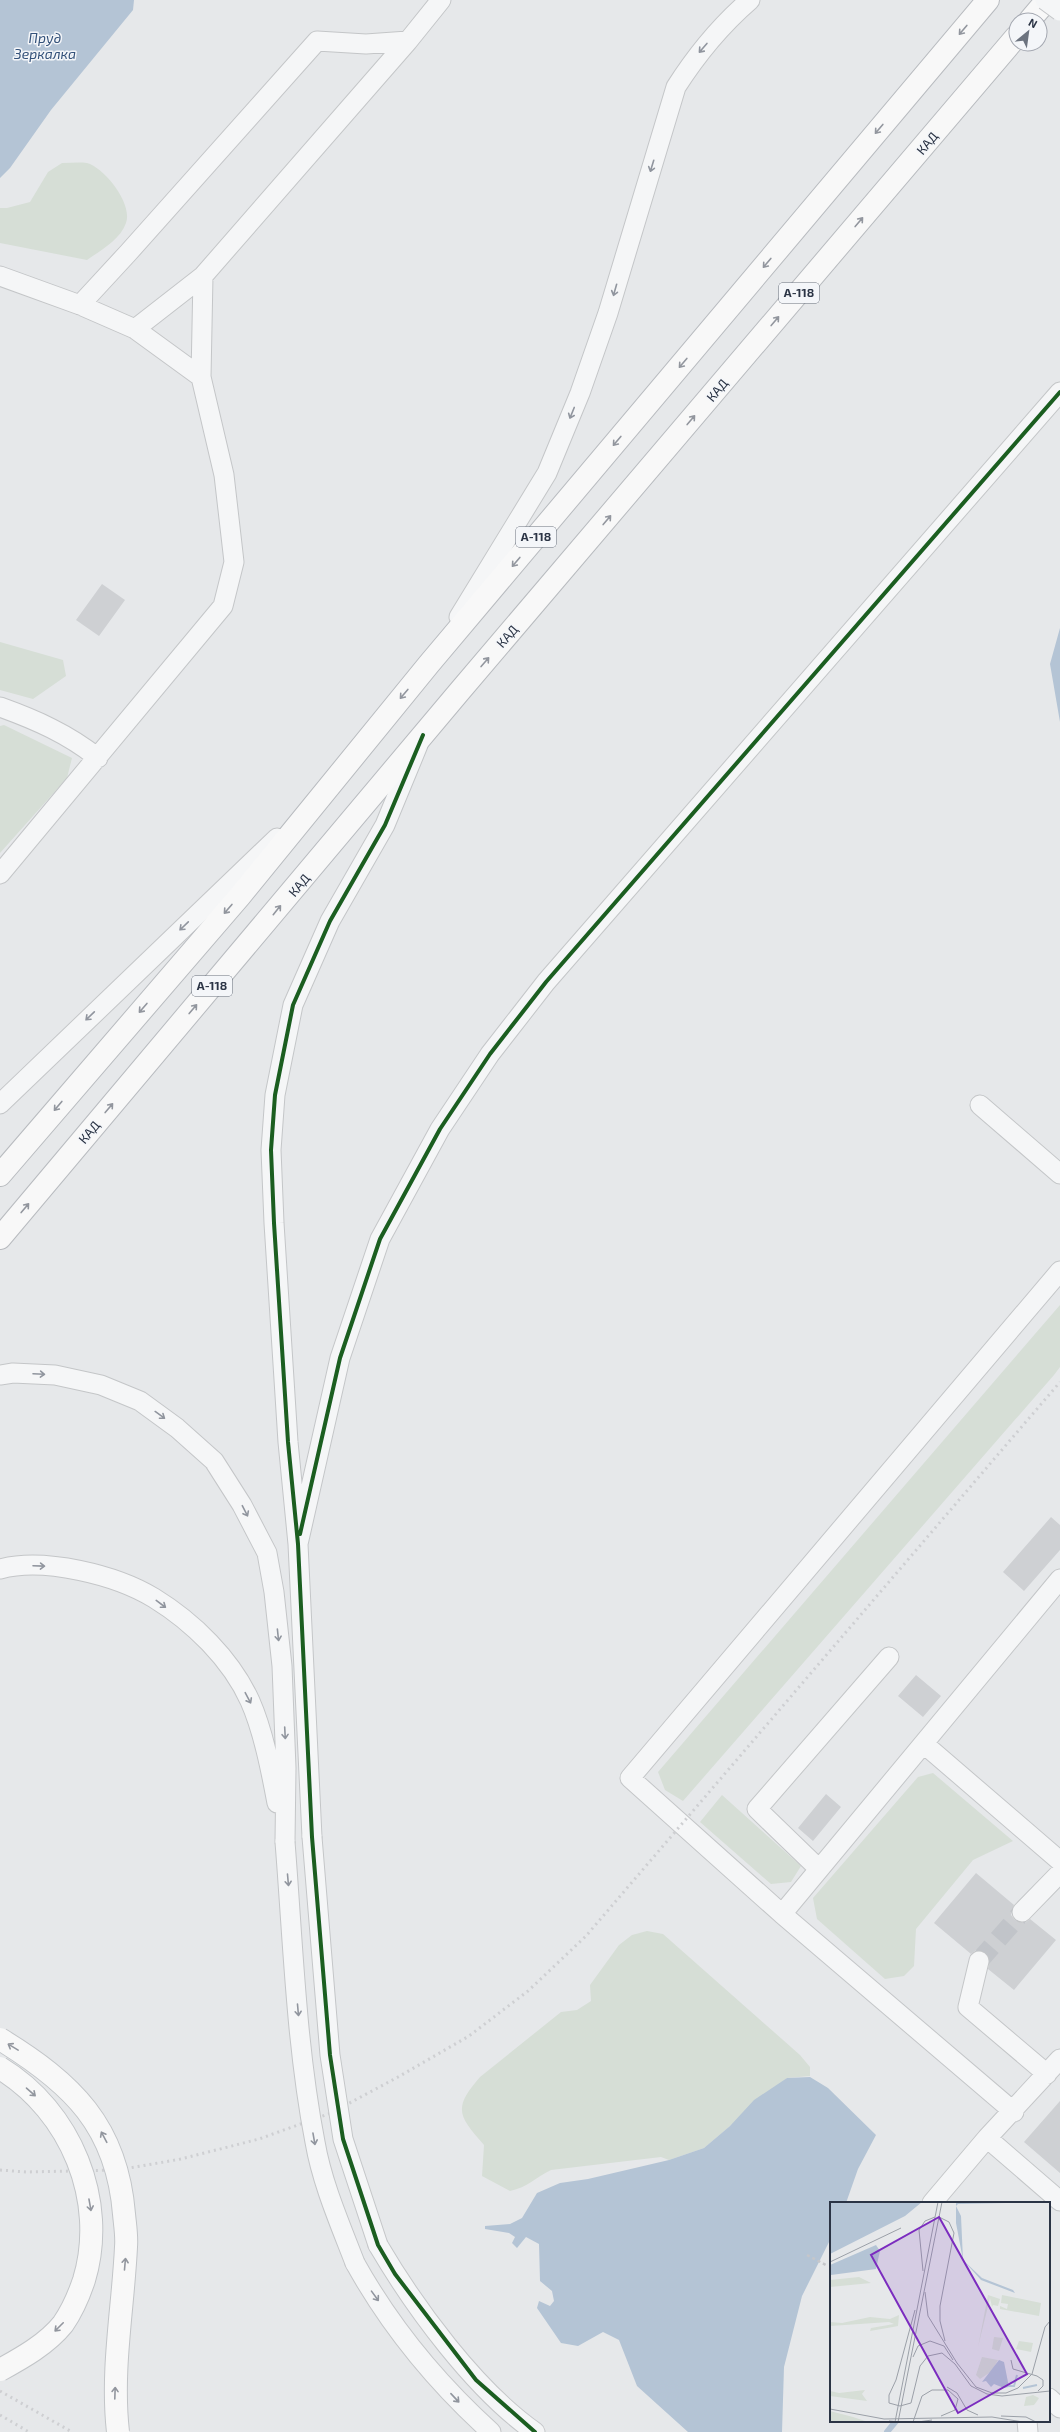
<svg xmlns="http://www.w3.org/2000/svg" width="1060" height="2432" font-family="'Exo 2',sans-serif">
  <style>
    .green { fill: #d6ded6 }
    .water { fill: #b4c4d5 }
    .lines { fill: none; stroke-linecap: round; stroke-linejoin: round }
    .stream { stroke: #b4c4d5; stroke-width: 6 }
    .building { fill: #ced0d3 }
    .minor-tunnel { stroke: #c1c4c9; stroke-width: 19; stroke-dasharray: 19 10; stroke-linecap: butt }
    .minor-casing { stroke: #c4c6c8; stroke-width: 21 }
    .highway-casing { stroke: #b8bbbf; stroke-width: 24 }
    .path { stroke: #c5c6ca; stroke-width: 2.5; stroke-dasharray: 3 3; stroke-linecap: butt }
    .minor { stroke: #f5f6f7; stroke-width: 19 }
    .highway { stroke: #f8f8f8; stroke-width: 22 }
    .rail { stroke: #cecfd2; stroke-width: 3; stroke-dasharray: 2 4; stroke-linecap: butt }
    .minor-bridge-casing { stroke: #c4c6c8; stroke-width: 21; stroke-linecap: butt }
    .major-bridge-casing { stroke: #c2c5c8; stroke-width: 24; stroke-linecap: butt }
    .minor-bridge { stroke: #f5f6f7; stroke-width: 19 }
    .major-bridge { stroke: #f8f8f8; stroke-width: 22 }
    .cycleway-casing { stroke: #f4f6f9; stroke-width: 6 }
    .cycleway { stroke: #1b5e20; stroke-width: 4 }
    .oneway { stroke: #92969e }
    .oneway2 { stroke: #90959e }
    .labels { text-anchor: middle; stroke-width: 3; stroke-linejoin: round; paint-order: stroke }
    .shield { fill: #f4f6f9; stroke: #676e7b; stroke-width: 1 }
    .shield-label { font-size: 12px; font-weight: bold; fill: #2b3445 }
    .street-label { font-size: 13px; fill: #2b3445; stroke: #f4f6f9 }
    .water-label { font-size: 14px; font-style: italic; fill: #34527a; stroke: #f4f6f9 }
    .inset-river { fill: none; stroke: #b4c4d5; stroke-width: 2 }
    .inset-road { fill: none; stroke: #9ba0a8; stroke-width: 1 }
    .view { fill: #7b2cbf; fill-opacity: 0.15; stroke: #7b2cbf; stroke-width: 2 }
    .inset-edge { fill: none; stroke: #2b3445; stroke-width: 2 }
  </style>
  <rect width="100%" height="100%" fill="#e6e8ea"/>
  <!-- green -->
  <path class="green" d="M62 163C70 163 79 162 87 163 105 168 133 204 126 223 120 240 101 250 87 260L0 243V208H7L30 202 48 172Z
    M0 642 63 660 66 676 33 699 0 690Z
    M4 725 72 758 67 778 0 853V726Z
    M1060 1305V1367L1054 1375 683 1801 665 1790 658 1772Z
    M933 1773 1013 1841 973 1860 916 1929 914 1966 904 1976 885 1979 817 1919 813 1898 918 1777Z
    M722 1795 801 1866 791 1882 771 1884 700 1822Z
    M647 1931 663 1934 800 2055 810 2067V2076L787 2078 704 2148 669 2160 661 2157 551 2170C535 2178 528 2187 510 2191L482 2176 484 2145C459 2116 452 2109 480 2077L561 2012 577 2010 591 2001 590 1985 619 1945 632 1935Z"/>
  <!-- water -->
  <path class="water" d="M0 0H134L133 10 51 110 10 168 0 178Z
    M1060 628V722L1050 664Z
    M810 2077 828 2088 876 2135 858 2169 846 2203H831V2238L802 2296 784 2367 782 2432H688L637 2386 619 2340 603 2332 578 2346 561 2343 537 2308 539 2301 550 2306 554 2301 552 2291 540 2281 539 2244 526 2237 517 2248 512 2243 515 2237 509 2233 485 2229V2226L510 2224 522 2218 537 2193 560 2183 588 2179 669 2160 704 2148 730 2126 754 2100 787 2078Z"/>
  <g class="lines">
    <!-- stream -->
    <path class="stream" d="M887 2432 896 2421"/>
  </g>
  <!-- building -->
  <path class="building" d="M102 584 125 600 99 636 76 620Z
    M1051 1517 1060 1525V1550L1024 1591 1003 1572Z
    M916 1675 941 1696 923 1717 898 1696Z
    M826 1794 841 1807 813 1841 798 1828Z
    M976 1873 1014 1905 1011 1915 1015 1920 1025 1923 1030 1919 1056 1940 1014 1990 988 1969 990 1958 986 1953 976 1950 971 1954 934 1923Z
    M1060 2101V2173L1024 2142Z"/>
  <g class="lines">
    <!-- minor-tunnel -->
    <path class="minor-tunnel" d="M979 1961 1022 1912"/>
    <!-- minor casing -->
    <g class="minor-casing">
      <path id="minor" d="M0 276 80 305 135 329 203 276
        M80 305 128 253 317 41 366 44 408 41
        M135 329 201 377
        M459 617 547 473 580 393 608 313 676 87C697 54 720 26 750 0
        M0 707C36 720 68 734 98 758
        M0 874 223 606 234 562 224 475 201 377 203 276 408 41 441 0
        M0 1104 277 838
        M980 1105 1060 1174
        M0 1375 13 1373 55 1375 101 1385 140 1401 177 1428 214 1461 242 1505 267 1553 274 1592 282 1666 286 1768 285 1842
        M298 1544 340 1358 380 1239 440 1129 490 1054 546 982 1060 392
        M0 1569C44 1557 116 1575 154 1598 193 1622 231 1659 250 1701 263 1730 271 1771 277 1803
        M924 1744 1060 1861
        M312 1837 298 1544 288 1442 274 1223 271 1150 275 1095 293 1005 330 921 385 825 418 745
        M818 1868 757 1809 889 1657
        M1022 1912 1060 1873
        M782 1914 1060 1579
        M979 1961 968 2007 1047 2074
        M1014 2112 782 1914 630 1778 1060 1271
        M987 2138 1060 2201
        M932 2203 987 2138 1060 2059
        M378 2245C415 2308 475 2390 535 2432
        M355 2263C390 2326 438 2384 491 2432
        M1049 2398 1060 2408
        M1027 2421 1028 2432"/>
    </g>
    <!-- highway casing -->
    <g class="highway-casing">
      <path id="highway" d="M1030 20 1047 0
        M0 1175 240 896 429 664 988 0
        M0 1238 459 692 1016 37"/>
    </g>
    <!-- path -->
    <path class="path" d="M807 2255 826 2265"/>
    <!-- minor -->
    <use href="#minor" class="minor"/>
    <!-- highway -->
    <use href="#highway" class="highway"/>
    <!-- rail -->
    <path class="rail" d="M0 2170 26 2172 118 2170 181 2159 259 2139 331 2113 398 2077 469 2036 528 1991 586 1936 1060 1382
      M0 2391 72 2432
      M0 2415 29 2432"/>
    <!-- minor-bridge casing -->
    <g class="minor-bridge-casing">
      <path id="minor-bridge" d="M1045 0 1060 11
        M312 1837 330 2055 343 2139 378 2245
        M285 1842C293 1942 296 2044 315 2142 322 2183 340 2224 355 2263"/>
    </g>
    <!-- major-bridge casing -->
    <g class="major-bridge-casing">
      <path id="major-bridge" d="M0 2039C72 2083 117 2126 124 2214 125 2225 127 2236 126 2247 123 2309 111 2370 118 2432
        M0 2068C71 2111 108 2201 84 2280 79 2295 72 2311 63 2324 47 2344 22 2358 0 2370"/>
    </g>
    <!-- minor-bridge -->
    <use href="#minor-bridge" class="minor-bridge"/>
    <!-- major-bridge -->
    <use href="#major-bridge" class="major-bridge"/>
    <!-- cycleway casing -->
    <g class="cycleway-casing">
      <path id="cycleway" d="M423 735 385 825 330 921 293 1005 275 1095 271 1150 274 1223 288 1442 298 1544 312 1837 330 2055 343 2139 378 2245 395 2274 476 2380 535 2432
        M300 1534 340 1358 380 1239 440 1129 490 1054 546 982 1060 392"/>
    </g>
    <!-- cycleway -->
    <use href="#cycleway" class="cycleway"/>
  </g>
  <!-- one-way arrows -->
  <defs><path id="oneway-shaft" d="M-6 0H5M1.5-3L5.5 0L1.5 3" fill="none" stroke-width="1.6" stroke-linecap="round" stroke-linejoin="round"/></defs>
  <g class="oneway">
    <use href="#oneway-shaft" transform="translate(963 30) rotate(130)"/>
    <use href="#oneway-shaft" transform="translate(879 129) rotate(130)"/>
    <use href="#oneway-shaft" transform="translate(859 222) rotate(-50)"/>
    <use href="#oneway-shaft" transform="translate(767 263) rotate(130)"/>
    <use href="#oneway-shaft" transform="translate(775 321) rotate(-50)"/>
    <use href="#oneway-shaft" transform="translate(683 363) rotate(130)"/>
    <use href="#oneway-shaft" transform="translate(691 420) rotate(-50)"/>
    <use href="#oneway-shaft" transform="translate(617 441) rotate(130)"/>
    <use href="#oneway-shaft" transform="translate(607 520) rotate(-50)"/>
    <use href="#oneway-shaft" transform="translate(516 562) rotate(130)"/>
    <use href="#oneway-shaft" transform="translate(485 662) rotate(-49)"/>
    <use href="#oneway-shaft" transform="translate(404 694) rotate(130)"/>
    <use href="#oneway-shaft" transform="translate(228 909) rotate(131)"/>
    <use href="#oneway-shaft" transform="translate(277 910) rotate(-51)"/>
    <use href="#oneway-shaft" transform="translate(143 1008) rotate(131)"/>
    <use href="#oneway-shaft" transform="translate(193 1009) rotate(-50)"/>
    <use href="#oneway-shaft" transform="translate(58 1106) rotate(130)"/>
    <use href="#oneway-shaft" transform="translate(109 1108) rotate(-50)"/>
    <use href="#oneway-shaft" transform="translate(25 1208) rotate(-50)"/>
    <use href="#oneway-shaft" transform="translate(13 2047) rotate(-149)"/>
    <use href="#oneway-shaft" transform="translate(31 2092) rotate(41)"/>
    <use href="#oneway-shaft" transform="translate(104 2137) rotate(-118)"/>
    <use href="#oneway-shaft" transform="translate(90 2205) rotate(80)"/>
    <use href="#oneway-shaft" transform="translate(125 2264) rotate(-85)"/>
    <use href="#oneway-shaft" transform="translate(59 2327) rotate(135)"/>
    <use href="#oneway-shaft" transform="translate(115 2393) rotate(-88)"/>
  </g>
  <g class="oneway2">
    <use href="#oneway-shaft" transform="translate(703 48) rotate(131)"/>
    <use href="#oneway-shaft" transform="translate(652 166) rotate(107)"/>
    <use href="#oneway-shaft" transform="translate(615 290) rotate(106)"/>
    <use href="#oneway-shaft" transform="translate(572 413) rotate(112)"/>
    <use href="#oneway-shaft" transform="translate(184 926) rotate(136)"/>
    <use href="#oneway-shaft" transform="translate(90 1016) rotate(136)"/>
    <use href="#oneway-shaft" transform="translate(39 1374) rotate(3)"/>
    <use href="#oneway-shaft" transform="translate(160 1415) rotate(36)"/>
    <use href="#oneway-shaft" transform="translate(245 1511) rotate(63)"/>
    <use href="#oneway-shaft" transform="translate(39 1566) rotate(2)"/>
    <use href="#oneway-shaft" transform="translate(161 1604) rotate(37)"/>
    <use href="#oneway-shaft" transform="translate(278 1635) rotate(84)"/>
    <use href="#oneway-shaft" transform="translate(248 1698) rotate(62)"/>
    <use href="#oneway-shaft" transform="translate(285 1733) rotate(87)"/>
    <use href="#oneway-shaft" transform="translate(288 1880) rotate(85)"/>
    <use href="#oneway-shaft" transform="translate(298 2010) rotate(85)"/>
    <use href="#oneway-shaft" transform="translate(314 2139) rotate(80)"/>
    <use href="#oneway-shaft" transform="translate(375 2296) rotate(54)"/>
    <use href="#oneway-shaft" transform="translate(455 2398) rotate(47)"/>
  </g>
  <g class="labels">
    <!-- shield labels -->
    <g class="shield">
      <rect x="779" y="283" width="40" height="20" rx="3"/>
      <rect x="516" y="527" width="40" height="20" rx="3"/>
      <rect x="192" y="976" width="40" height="20" rx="3"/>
    </g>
    <g class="shield-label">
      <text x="799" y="297">А-118</text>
      <text x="536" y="541">А-118</text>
      <text x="212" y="990">А-118</text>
    </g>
    <!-- street labels -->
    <g class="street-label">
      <text transform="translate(927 143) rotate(-50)" y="5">КАД</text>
      <text transform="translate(717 390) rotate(-50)" y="5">КАД</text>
      <text transform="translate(507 636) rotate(-49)" y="5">КАД</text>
      <text transform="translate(299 885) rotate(-50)" y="5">КАД</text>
      <text transform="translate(89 1132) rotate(-50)" y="5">КАД</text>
    </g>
    <!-- water labels -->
    <g class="water-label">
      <text x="45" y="43">Пруд<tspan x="45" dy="16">Зеркалка</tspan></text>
    </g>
  </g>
  <!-- overview -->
  <g transform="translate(830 2202)">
    <rect width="220" height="220" fill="#e6e8ea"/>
    <path d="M29 75 41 81 0 85V78ZM158 93 170 97 168 104 163 103 162 105 160 96 148 145ZM172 93 211 101 209 114 170 107V104L177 107 178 102 171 101ZM69 113 68 124 63 125 40 129 41 126 64 122 59 120 0 124V120L12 121 40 115 60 117ZM164 135 173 136 169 149 162 147ZM189 139 203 141 201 150 186 147ZM152 155 168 158 162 169 150 177 146 173ZM35 188 32 192 37 199 0 194V189L9 191ZM203 193 209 196 207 199 204 203 194 204 196 195ZM0 209 23 215 38 220H0Z" fill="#d6ded6"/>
    <path d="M0 0H92L75 14 0 52ZM126 0H220L128 2 126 4 131 14 133 58 152 76 183 88 185 91 151 78 133 58 126 21ZM46 43 50 49 46 67 1 73 0 63ZM169 158 174 160 179 185 174 186 164 182 161 185 156 179 152 180Z" fill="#b4c4d5"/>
    <path class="inset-river" d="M179 184H184L187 173M193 186 207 183"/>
    <path class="inset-road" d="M109 15 119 20 124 31 110 104V119L115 139M0 60 71 26M93 69 89 28 95 19 105 15M95 90 98 114 127 161 146 185 162 191H176L188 186 202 172 215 125 220 119M85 108 66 178 59 193V201L70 204 81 201 90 164 98 154 112 151 125 162M83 155 88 144 100 139 114 144 123 158M181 158 183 167 207 174 213 178V184L208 189M125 162 141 184 157 192 172 194 220 189M117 185 127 191 137 208 148 213M0 207 54 217 162 215 193 220M171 214 196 215 206 220M59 219 72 220M65 220 108 0M68 220 112 0M83 220 92 194 102 188H118L128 197 125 208 111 214M88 220 102 218"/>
    <path class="view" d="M109 15 197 172 128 211 41 53Z"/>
    <rect width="220" height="220" class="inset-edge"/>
  </g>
  <!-- north arrow -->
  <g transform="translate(1028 32) rotate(29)"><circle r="19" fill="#f4f6f9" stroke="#a4a8b1"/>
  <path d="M0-3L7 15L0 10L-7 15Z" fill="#6c737f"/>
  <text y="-6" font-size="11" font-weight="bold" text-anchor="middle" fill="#2b3445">N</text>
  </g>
</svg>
